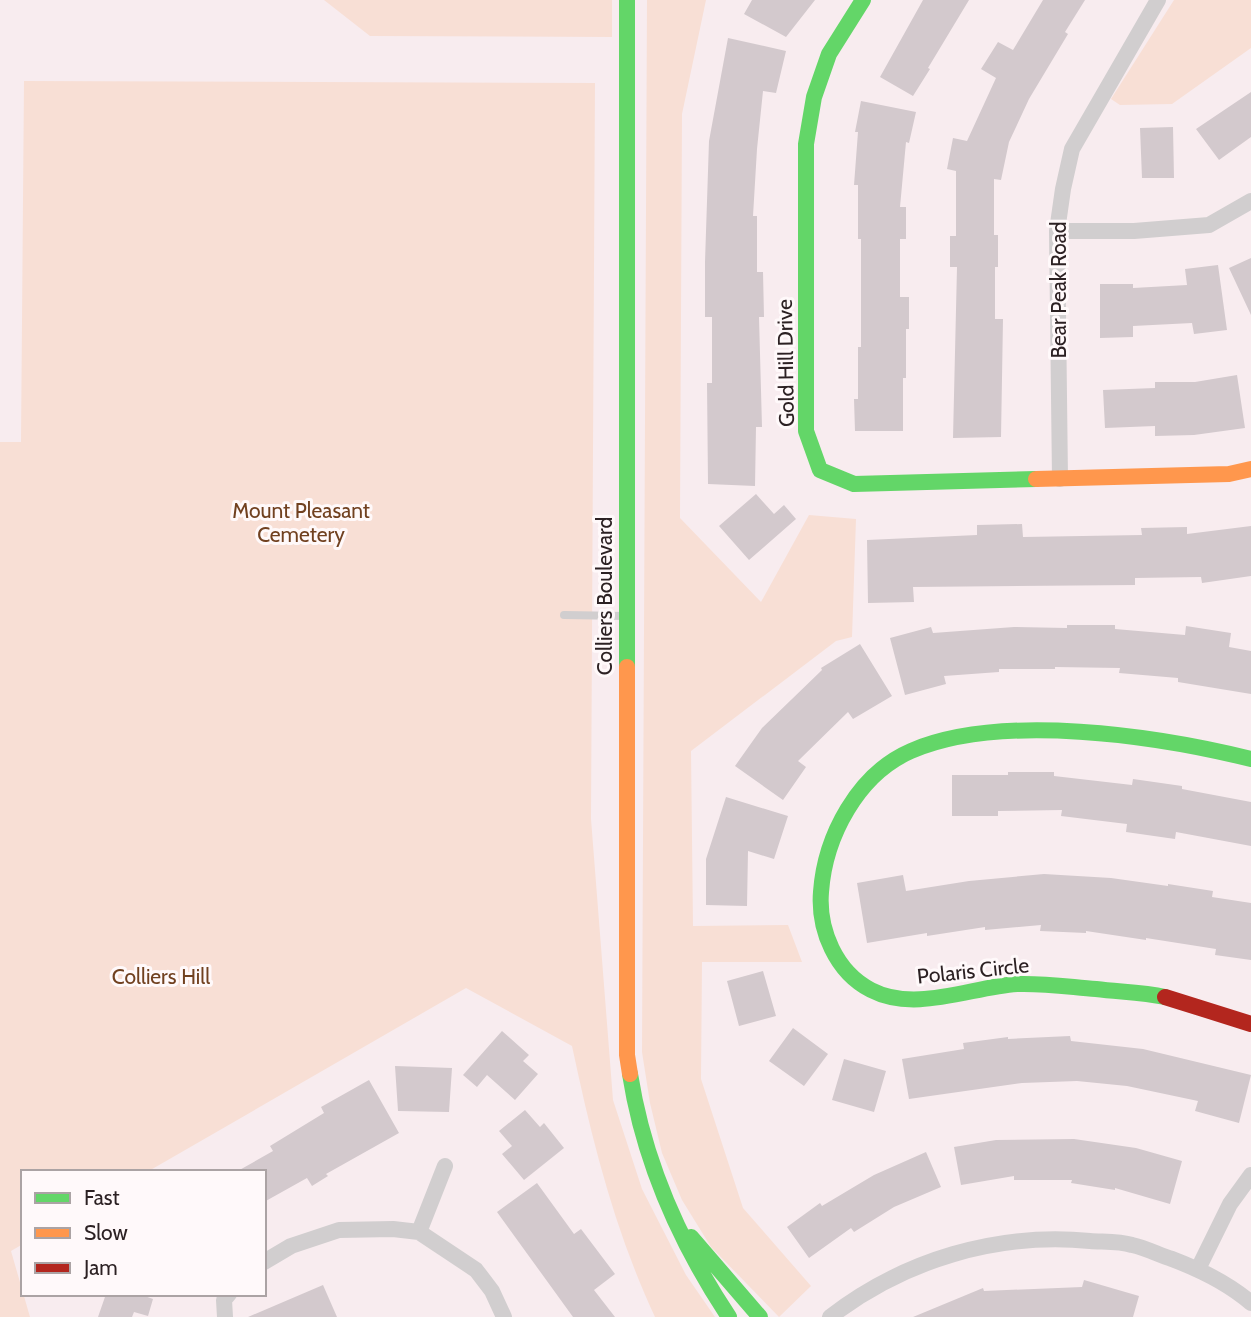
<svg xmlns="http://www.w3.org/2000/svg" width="1251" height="1317" font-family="Cabin,sans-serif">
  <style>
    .green { fill: #f8dfd5 }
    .building { fill: #d3c9cd }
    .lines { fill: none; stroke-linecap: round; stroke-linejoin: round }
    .lane { stroke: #d1cecf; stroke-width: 8 }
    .street { stroke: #d1cecf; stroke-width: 16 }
    .fast { stroke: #63d668; stroke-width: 16 }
    .slow { stroke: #ff974d; stroke-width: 16 }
    .jam { stroke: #b3261e; stroke-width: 16 }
    .labels { text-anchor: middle; stroke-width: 6; stroke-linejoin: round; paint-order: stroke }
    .street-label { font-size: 21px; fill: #2c2123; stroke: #fff9fa }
    .park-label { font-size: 21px; fill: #714120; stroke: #fff9fa }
  </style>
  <rect width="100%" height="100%" fill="#f8ecef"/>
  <!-- green -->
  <path class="green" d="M324 0H612V37L370 36Z
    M647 0H706L682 114 680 518 761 602 809 515 856 519 852 637 836 641 691 751 693 926 788 925 802 962H702L701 1079 743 1208 811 1286 779 1317 711 1247 682 1200 662 1153 650 1103 642 1052Z
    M1174 0H1251V48L1172 104 1120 105 1111 99Z
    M24 81 595 83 591 819 613 1100 642 1189 686 1275 715 1317H655C614 1229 592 1140 572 1046L466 988 147 1172H23V1244L11 1251 30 1317H0V442H21Z"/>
  <!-- building -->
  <path class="building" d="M752 0H815L786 37 744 14Z
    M923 0H969L928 68 930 69 913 96 880 77Z
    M1043 0H1085L1065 32 1068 34 1029 99 1009 142 1001 180 994 179V235H998V267H995V319H1003L1001 437 953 438 957 267H950V236H956V171L947 169 953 138 967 141 996 78 981 69 998 42 1013 50Z
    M728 38 786 51 776 93 763 91 757 149 753 216H757V272H763L764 317H759L762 427H756L755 486 708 484 707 383H712V317H705V262L709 141Z
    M1251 92V137L1219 160 1196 129Z
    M861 101 916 112 909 143 906 142 900 207H906V239H900V297H909V329H906V378H903V431H855L854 399H858V347H861V239H858V185H854L858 132H855Z
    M1173 127 1174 178H1142L1140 128Z
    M1251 258V315L1229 268Z
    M1218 265 1227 330 1194 334 1192 323 1133 326V337L1100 338V284H1133V288L1187 285 1185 269Z
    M1237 375 1245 428 1194 435 1155 436V426L1105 428 1103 390 1155 388V382H1195Z
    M756 494 774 514 784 505 796 519 749 560 719 526Z
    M1022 524 1023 537 1142 535 1141 528 1187 527V534L1251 526V576L1202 583 1201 577 1135 578V585L913 587 914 602 868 603 867 540 977 535V525Z
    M1067 625H1115V629L1185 635 1186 626 1231 633 1229 647 1251 651V694L1178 682V678L1119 673 1120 668 1055 667V669H999V672L944 676 946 684 905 695 890 638 931 627 933 633 1014 627 1067 628Z
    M860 644 892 696 853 719 848 712 798 761 806 767 783 800 735 766 762 728 822 670 821 668Z
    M1008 772H1054V776L1132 785 1133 779 1182 786V789L1251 802V846L1176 832 1175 839 1126 832 1127 824 1061 816 1062 810 998 811V816H952V775H1008Z
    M726 797 788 816 774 859 748 851 747 906 706 905V859Z
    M1044 874 1111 878 1168 886V884L1213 891 1212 897 1251 903V960L1215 955 1216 949 1146 938V940L1086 931V933L1040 931 1041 925 985 930V927L927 936V933L867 943 857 883 903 875 906 891 969 881Z
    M763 971 776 1016 739 1026 727 981Z
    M793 1028 828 1054 804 1086 769 1061Z
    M502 1031 529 1055 523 1061 538 1074 515 1100 487 1075 477 1087 463 1075Z
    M1070 1036 1071 1041 1143 1049 1251 1075 1239 1123 1195 1111 1198 1101 1127 1086 1077 1081 1022 1083 909 1099 902 1059 964 1049 963 1043 1008 1037V1039Z
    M844 1059 886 1071 874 1112 832 1100Z
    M395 1066 452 1068 449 1112 398 1111Z
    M369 1080 399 1133 326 1174 328 1176 312 1186 307 1178 264 1202V1172H236L273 1151 270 1146 324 1113 321 1107Z
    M525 1110 540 1127 544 1123 564 1148 524 1180 502 1154 512 1146 499 1131Z
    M1074 1139 1136 1148 1182 1161 1170 1204 1115 1188V1190L1071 1183 1072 1180H1014V1176L961 1185 954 1147 996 1140Z
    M926 1152 941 1187 894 1207 854 1232 851 1228 809 1258 787 1227 820 1203 822 1206 874 1175Z
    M537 1183 574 1234 581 1229 615 1274 594 1290 615 1317H573L497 1212Z
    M1084 1280 1139 1296 1133 1317H913L983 1288 984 1291 1082 1287Z
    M323 1285 337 1317H248Z
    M106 1294H139L153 1299 148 1316 134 1312 132 1317H98Z"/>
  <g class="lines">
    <!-- lane -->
    <path class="lane" d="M564 615 626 616"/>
    <!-- street -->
    <path class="street" d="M1057 231H1134L1209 225 1251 201
      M1060 479 1057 231 1063 189 1072 149 1158 0
      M419 1232 445 1166
      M264 1262 291 1246 339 1230 393 1229 419 1232 476 1270 492 1291 504 1317
      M1198 1269 1230 1204 1251 1175
      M225 1317 224 1300 229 1294
      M830 1317C904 1260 997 1232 1090 1241 1103 1242 1119 1241 1132 1245 1146 1248 1159 1255 1172 1259 1201 1270 1228 1283 1251 1303"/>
    <!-- fast -->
    <path class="fast" d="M627 0V667
      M863 0 829 54 814 97 806 144V431L820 470 854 484 1036 479
      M1165 997C1142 992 1120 992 1096 989 1070 987 1044 983 1017 984 971 987 915 1013 871 990 836 972 818 930 821 892 825 836 858 774 911 751 1001 712 1158 736 1251 759
      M630 1074C644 1163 680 1243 729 1317
      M691 1237 760 1317"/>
    <!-- slow -->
    <path class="slow" d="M1036 479 1229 474 1251 469
      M627 667V1055L630 1074"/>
    <!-- jam -->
    <path class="jam" d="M1165 997 1251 1024"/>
  </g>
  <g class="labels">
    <!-- street labels -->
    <g class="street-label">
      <text transform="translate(1059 290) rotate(-90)" y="7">Bear Peak Road</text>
      <text transform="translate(786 363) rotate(-91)" y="7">Gold Hill Drive</text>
      <text transform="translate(605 596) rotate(-90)" y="7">Colliers Boulevard</text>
      <text transform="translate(973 971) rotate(-6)" y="7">Polaris Circle</text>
    </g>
    <!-- park labels -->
    <g class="park-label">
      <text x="301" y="518">Mount Pleasant<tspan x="301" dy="24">Cemetery</tspan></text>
      <text x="161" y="984">Colliers Hill</text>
    </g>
  </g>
  <!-- legend -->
  <rect x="21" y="1170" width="245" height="126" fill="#fff9fa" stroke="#aba3a4" stroke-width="2"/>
  <rect x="35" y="1193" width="35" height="10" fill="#63d668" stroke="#aba3a4" stroke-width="2"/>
  <text x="84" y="1205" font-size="21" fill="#2c2123">Fast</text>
  <rect x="35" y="1228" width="35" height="10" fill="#ff974d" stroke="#aba3a4" stroke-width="2"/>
  <text x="84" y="1240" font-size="21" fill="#2c2123">Slow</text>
  <rect x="35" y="1263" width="35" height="10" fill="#b3261e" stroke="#aba3a4" stroke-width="2"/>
  <text x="84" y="1275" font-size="21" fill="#2c2123">Jam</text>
</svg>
